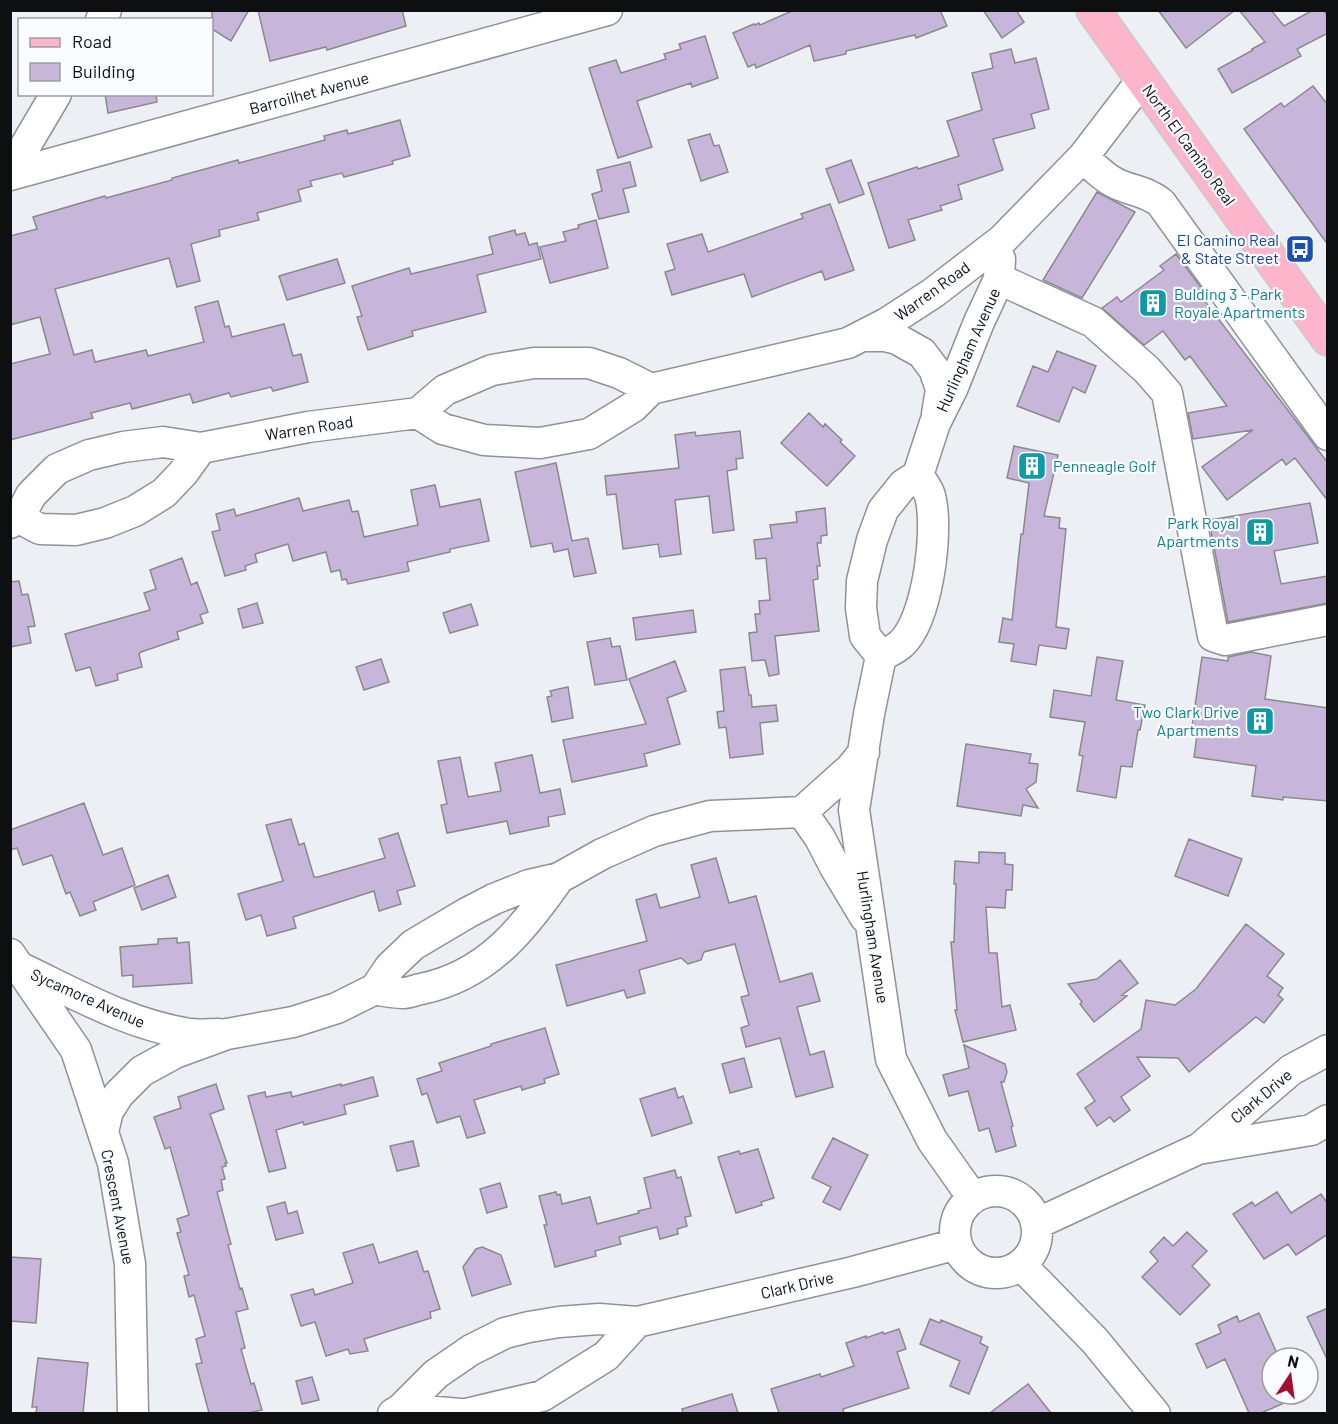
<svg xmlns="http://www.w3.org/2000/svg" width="1338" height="1424" font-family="Barlow,sans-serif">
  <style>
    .building { fill: #c8b5da; stroke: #8b898e; stroke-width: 1.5 }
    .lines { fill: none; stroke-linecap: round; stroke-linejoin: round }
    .minor-casing { stroke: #8f9296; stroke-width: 33 }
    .major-casing { stroke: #cacaca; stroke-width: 36 }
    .minor { stroke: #fff; stroke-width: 30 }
    .major { stroke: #fcb5cb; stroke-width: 33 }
    .labels { text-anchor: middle; stroke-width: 4.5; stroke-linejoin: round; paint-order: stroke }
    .street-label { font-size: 16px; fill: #0e0f10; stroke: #fafcff }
    .transit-label { font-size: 16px; fill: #164399; stroke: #fafcff; text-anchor: end }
    .culture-label { font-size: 16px; fill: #0d838f; stroke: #fafcff; text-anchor: start }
  </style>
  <rect width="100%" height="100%" fill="#eceff3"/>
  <!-- building -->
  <path class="building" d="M212 10H249L231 41 212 29Z
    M258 10H402L406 26 327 50 326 47 270 61Z
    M794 10H940L947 26 916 38 915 35 846 51V54L814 61 810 45 756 68 755 64 748 67 733 33 754 24 755 25 759 23 760 25Z
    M983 10H1016L1024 22 1002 38Z
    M1158 10H1235L1186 48Z
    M1239 10H1271L1284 26 1313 10H1324L1328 18V33L1297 49 1301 56 1232 93 1218 69 1253 50 1252 49 1265 42Z
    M705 36 718 78 692 87 691 83 637 101 652 147 618 158 589 68 616 60 621 73 666 59 664 54 681 49 679 44Z
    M1011 49 1015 63 1036 58 1049 109 1031 114 1035 128 993 139 1003 170 958 185 962 199 940 206 942 210 908 220 915 240 889 248 868 183 917 167 918 169 959 156 947 121 982 110 972 73 993 68 990 54Z
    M1313 86 1328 105V245L1244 129 1281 103 1284 107Z
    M105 94H156L157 102 108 113Z
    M400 120 410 156 392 161 393 164 344 177 342 173 310 181 312 186 298 190 301 201 257 213 259 220 219 230 220 236 191 244 200 281 177 287 169 258 55 289 74 355 92 350 95 362 146 350 148 356 204 342 195 307 218 301 225 327 229 326 232 337 284 324 293 356 301 354 308 382 273 391 271 387 231 397 229 393 193 403 190 394 132 409 130 403 91 413 93 418 10 440V364L50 354 40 317 10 325V236L37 229 33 217 105 196 106 198 172 180V178L238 160 239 163 325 140 324 136 347 130 348 134Z
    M710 134 714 146 719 145 728 172 701 181 688 140Z
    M851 160 864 194 839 203 826 169Z
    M630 162 636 186 623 189 629 212 599 219 592 194 602 191 597 170Z
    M1097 192 1135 212 1082 298 1043 280Z
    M830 204 854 270 825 280 822 271 752 297 744 274 672 295 665 272 675 269 667 244 702 234 708 252 803 218 801 214Z
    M596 220 608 268 550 283 540 247 566 241 563 232 579 228 578 225Z
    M515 230 516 235 525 233 529 245 537 243 541 259 477 275 486 312 412 331 413 336 368 350 357 317 362 316 352 286 409 268 411 274 493 254 489 237Z
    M1176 254 1208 297 1204 300 1328 463V501L1295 458 1286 465 1282 459 1227 500 1202 467 1253 430 1193 439 1188 413 1227 406 1190 356 1185 360 1163 331 1144 345 1102 308 1117 297 1121 302 1164 270 1160 266Z
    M337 259 345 283 287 300 279 276Z
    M1057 351 1096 366 1085 393 1073 387 1059 422 1017 406 1033 366 1048 372Z
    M809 413 823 427 825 424 842 440 840 442 855 456 827 486 781 443Z
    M740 431 743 458 736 459 737 469 727 471 734 530 713 533 709 496 675 500 681 554 660 557 658 544 623 549 616 494 607 495 605 476 679 468 675 435 695 432 696 436Z
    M1014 446 1058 455 1044 516 1060 518 1059 528 1066 529 1056 627 1069 629 1066 649 1039 645 1036 665 1011 661 1014 644 999 642 1003 618 1012 620 1021 534H1023L1029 483 1007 478Z
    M556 463 572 541 588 538 596 573 574 577 568 549 554 552 552 543 531 547 515 472Z
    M435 485 440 507 480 499 489 541 450 549V552L407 562 409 571 348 584 346 579 342 580 340 570 331 572 326 552 293 561 288 544 255 554 257 562 245 566 246 570 225 576 212 532 220 530 216 514 234 509 236 516 299 498 303 511 349 500 352 512 358 511 364 537 418 525 411 490Z
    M1310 503 1318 543 1274 551 1281 584 1328 576V603L1228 622 1209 520Z
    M825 508 827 535 821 536V543H817L820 566H817L818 579 813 580 819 631 775 636 779 674 769 676 765 660 752 661 749 633 757 632 755 614H760L759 601 770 600 766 558 756 559 754 540 772 538 770 525 797 522 796 512Z
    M182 558 191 585 197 582 208 612 200 615 203 623 177 632 179 639 141 652 139 654 142 667 117 674 118 680 96 686 90 667 76 671 65 634 150 610 144 593 156 589 150 570Z
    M19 581 22 595 28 594 35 626 28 627 31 643 10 647V582Z
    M257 603 263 623 243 628 238 609Z
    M471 604 478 625 450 633 443 613Z
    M693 610 696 632 636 640 633 618Z
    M610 638 612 647 620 646 627 680 595 685 587 642Z
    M1251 652 1271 656 1265 699 1328 708V801L1283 797V800L1252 796 1256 766 1194 757 1197 735 1191 734 1202 657 1228 661V657Z
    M1097 657 1123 661 1116 700 1145 705 1140 730H1138L1132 767 1121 766 1116 798 1077 791 1083 756 1079 755 1085 722 1050 717 1054 690 1091 696Z
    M381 659 389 682 364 690 356 667Z
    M675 661 686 691 667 698 680 744 644 754 647 766 572 782 563 740 646 724 629 679Z
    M745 667 749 695H751L752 707 776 705 778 721 760 723 763 754 730 758 726 727 719 728 717 712 724 711 720 670Z
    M568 687 573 718 552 722 547 697 552 696 550 691Z
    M966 744 1031 754 1029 763 1038 764 1036 782 1026 789 1038 808 1023 805 1021 816 957 806Z
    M532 755 540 793 560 789 565 814 548 817 549 826 510 834 507 821 447 833 441 805 447 804 438 761 460 757 468 797 501 791 495 763Z
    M84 803 103 855 122 848 135 885 93 902 96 910 80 916 70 892 66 894 52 855 23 865 17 848 10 850V830Z
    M291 819 299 845 304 843 314 877H318L385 858 379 839 398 833 415 886 397 891 401 904 379 911 374 891 293 917 296 928 267 936 261 915 246 920 238 894 283 881 266 825Z
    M1189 839 1242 859 1228 896 1175 876Z
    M979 852 1005 853V864L1013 865 1012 890H1006L1005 908 986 907 989 953H997L1002 1007 1010 1005 1016 1030 963 1042 955 1010H957L951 942H954L956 884H954L955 861 979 863Z
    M716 858 729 903 756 896 780 982 812 973 820 1001 797 1007 810 1055 824 1051 833 1087 796 1097 780 1038 746 1047 741 1028 749 1025 741 997 749 995 735 944 704 952 701 960 688 964 681 958 639 970 645 993 627 998 624 990 567 1006 556 965 647 941 636 900 656 894 660 908 700 897 691 865Z
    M168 875 176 897 142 910 134 888Z
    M1246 924 1284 954 1267 976 1283 988 1278 995 1283 999 1264 1023 1256 1017 1189 1072 1178 1058 1137 1057 1150 1076 1121 1097 1130 1110 1114 1122 1110 1117 1097 1126 1085 1108 1095 1101 1077 1074 1141 1029 1146 1000 1175 1005 1196 989Z
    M177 938V943L189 942 192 983 133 987V975L122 976 120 947 158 944V939Z
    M1120 960 1138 983 1122 995 1127 996 1094 1022 1080 1004 1082 1002 1068 984 1097 979Z
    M545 1028 559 1074 544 1079 545 1083 522 1090 521 1086 474 1100 485 1133 467 1138 460 1116 437 1123 427 1093 422 1095 417 1079 442 1071 439 1063 491 1046V1044Z
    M964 1045 1005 1064 1007 1072 1004 1082H1001L1013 1126 1011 1127 1016 1146 996 1152 989 1128 979 1131 968 1091 949 1096 943 1075 969 1068Z
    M744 1058 752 1087 730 1093 722 1064Z
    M373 1077 378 1096 344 1105 346 1114 304 1125 303 1122 276 1130 286 1168 269 1172 248 1096 265 1092 266 1097 291 1092 292 1097 341 1084V1086Z
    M216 1084 224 1109 210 1114 227 1163H225L226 1166 222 1167 225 1179 221 1180 223 1190 217 1192 231 1244 228 1245 240 1289 242 1288 248 1309 236 1312 245 1348 241 1349 251 1384 254 1383 262 1410 249 1413H209L196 1364 202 1363 196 1339 205 1336 194 1295 189 1297 184 1276 189 1275 177 1233 181 1232 177 1219 189 1215 170 1147 165 1149 154 1117 181 1108 178 1097Z
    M675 1088 678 1098 683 1096 692 1123 652 1136 640 1099Z
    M833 1138 868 1155 840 1210 823 1202 831 1187 812 1178Z
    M413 1141 419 1166 397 1171 390 1146Z
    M758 1149 774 1198 761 1202 762 1205 736 1213 718 1157 739 1151 740 1154Z
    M675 1170 677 1178 681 1177 691 1216 685 1217 687 1226 677 1229 678 1234 660 1239 657 1227 619 1237 621 1244 595 1251 596 1256 555 1267 544 1225H547L539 1196 556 1192 557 1195 560 1194 562 1204 590 1197 597 1224 639 1213 638 1211 651 1208 644 1178Z
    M500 1183 507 1207 487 1213 480 1189Z
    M1277 1192 1291 1213 1321 1194 1328 1204V1234L1296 1255 1288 1244 1264 1259 1233 1214 1252 1202 1255 1206Z
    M285 1202 288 1214 297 1211 303 1233 276 1240 267 1207Z
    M1187 1232 1207 1251 1192 1266 1210 1285 1180 1315 1142 1277 1158 1261 1150 1252 1164 1237 1173 1246Z
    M373 1244 379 1263 417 1251 424 1272 428 1271 440 1309 430 1312 431 1318 364 1339 368 1351 350 1354 348 1349 326 1356 315 1322 301 1326 291 1295 313 1289 315 1295 353 1283 343 1253Z
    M482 1247 501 1255 511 1284 472 1296 463 1267 476 1249Z
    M10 1257 41 1259 36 1323 10 1321Z
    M1328 1308V1361L1307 1317Z
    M1259 1313 1279 1358H1272V1394H1305L1261 1413H1249L1225 1359 1207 1368 1196 1344 1221 1333 1218 1325 1237 1316 1239 1322Z
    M930 1319 940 1323 941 1320 982 1337 980 1343 988 1347 969 1394 950 1386 960 1361 920 1344Z
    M899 1329 906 1349 897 1352 909 1388 843 1409 844 1413H779L771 1389 820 1374 821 1377 854 1366 846 1343 866 1336V1338L883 1332 884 1334Z
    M38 1358 88 1363 83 1413H36L37 1407H32Z
    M312 1377 319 1400 302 1404 296 1381Z
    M1028 1384 1051 1413H990Z
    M732 1394 738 1413H683L682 1409Z"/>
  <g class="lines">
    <!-- minor casing -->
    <g class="minor-casing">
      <path id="minor" d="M101 20 106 10
        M1083 157C1094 167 1104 178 1117 184 1133 191 1148 192 1161 203L1328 435
        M10 172 56 94
        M10 175 607 10
        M999 279 1093 322 1147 370 1167 393 1213 636 1225 640 1328 620
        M862 336H885L897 339 922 353 934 369 941 389 937 414
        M418 413 443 429 484 440 540 443 589 434 633 407 651 389 848 343 887 323 933 293 1002 240 1083 157 1142 80
        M918 475C922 482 928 488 930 496 939 528 928 620 901 644 896 649 888 652 881 656L869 714 854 810 891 1059 932 1140 973 1198
        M19 518 40 529 76 530 105 523 135 511 164 493 183 473 201 448
        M10 523 19 518 31 495 57 469 89 455 123 447 163 442 201 448 308 427 418 413 445 390 492 370 534 363H589L619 373 651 389
        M881 656 865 636 861 608 862 581 872 540 883 510 903 485 918 475 935 423 953 387 979 322 999 279 1000 259
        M802 812 820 838 835 867 865 917
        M10 954 76 1050 113 1163 130 1264 133 1414
        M21 968C76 994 129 1025 190 1034 199 1035 209 1034 218 1034
        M375 989C384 991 394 993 403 993 409 993 415 990 421 989 486 976 523 930 559 878
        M103 1132 108 1111 119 1094 142 1071 175 1053 227 1034 293 1022 337 1008 375 989 390 967 413 945 467 913 494 899 529 885 559 878 602 854 654 831 710 816 802 812 851 768 864 752
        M1200 1148 1291 1070 1328 1050
        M955 1232a41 41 0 1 1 82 0a41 41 0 1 1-82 0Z
        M1036 1224 1198 1149 1311 1130 1328 1120
        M1021 1265 1095 1341 1155 1414
        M401 1409 460 1414
        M393 1414 401 1409 436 1374 471 1350 505 1333 529 1327 559 1322 599 1319 637 1322 853 1272 957 1244
        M466 1414 542 1396 606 1356 637 1322"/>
    </g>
    <!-- major casing -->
    <g class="major-casing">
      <path id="major" d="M1093 10 1328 339"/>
    </g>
    <!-- minor -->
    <use href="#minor" class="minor"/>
    <!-- major -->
    <use href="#major" class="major"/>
  </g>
  <!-- icons -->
  <defs>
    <g id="bus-square" transform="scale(1.5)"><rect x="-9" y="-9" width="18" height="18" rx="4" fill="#1a4fb4" stroke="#fafcff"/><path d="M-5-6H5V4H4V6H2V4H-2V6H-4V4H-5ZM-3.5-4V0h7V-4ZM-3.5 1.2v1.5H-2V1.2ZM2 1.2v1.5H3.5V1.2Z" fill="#fff"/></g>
    <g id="building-square" transform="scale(1.5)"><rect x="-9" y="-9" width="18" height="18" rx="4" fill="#0f9aa8" stroke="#fafcff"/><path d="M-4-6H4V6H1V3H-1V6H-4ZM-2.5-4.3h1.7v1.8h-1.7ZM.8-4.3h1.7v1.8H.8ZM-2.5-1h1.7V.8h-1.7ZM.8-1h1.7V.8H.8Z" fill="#fff"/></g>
  </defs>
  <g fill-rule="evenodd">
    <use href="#bus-square" x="1300" y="249"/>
    <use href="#building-square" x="1153" y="303"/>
    <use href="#building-square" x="1032" y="466"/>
    <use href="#building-square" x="1260" y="532"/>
    <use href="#building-square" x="1260" y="721"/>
  </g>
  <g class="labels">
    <!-- street labels -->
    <g class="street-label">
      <text transform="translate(309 93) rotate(-15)" y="6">Barroilhet Avenue</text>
      <text transform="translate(1189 145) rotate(54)" y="6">North El Camino Real</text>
      <text transform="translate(932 291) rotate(-36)" y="6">Warren Road</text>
      <text transform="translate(968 350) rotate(-66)" y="6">Hurlingham Avenue</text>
      <text transform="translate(309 428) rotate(-9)" y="6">Warren Road</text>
      <text transform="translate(873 937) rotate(81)" y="6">Hurlingham Avenue</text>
      <text transform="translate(88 998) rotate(24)" y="6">Sycamore Avenue</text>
      <text transform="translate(1261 1096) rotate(-40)" y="6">Clark Drive</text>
      <text transform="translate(118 1207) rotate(79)" y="6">Crescent Avenue</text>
      <text transform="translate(797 1285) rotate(-13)" y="6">Clark Drive</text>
    </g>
    <!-- transit labels -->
    <g class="transit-label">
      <text x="1279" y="246">El Camino Real<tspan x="1279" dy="18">&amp; State Street</tspan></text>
    </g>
    <!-- culture labels -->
    <g class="culture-label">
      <text x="1174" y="300">Bulding 3 - Park<tspan x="1174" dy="18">Royale Apartments</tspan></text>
      <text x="1053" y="472">Penneagle Golf</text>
      <text x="1239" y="529" text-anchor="end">Park Royal<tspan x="1239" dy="18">Apartments</tspan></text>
      <text x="1239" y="718" text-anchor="end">Two Clark Drive<tspan x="1239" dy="18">Apartments</tspan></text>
    </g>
  </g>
  <!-- border -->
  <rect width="1338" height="1424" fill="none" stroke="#0e0f10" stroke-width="24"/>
  <!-- legend -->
  <rect x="18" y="18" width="195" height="78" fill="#fafcff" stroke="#9c9d9f" stroke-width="1.5"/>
  <rect x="30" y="38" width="30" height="9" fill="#fcb5cb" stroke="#9c9d9f" stroke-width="1.5"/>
  <text x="72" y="48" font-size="18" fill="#0e0f10">Road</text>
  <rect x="30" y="63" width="30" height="18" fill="#c8b5da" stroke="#9c9d9f" stroke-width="1.5"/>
  <text x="72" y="78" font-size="18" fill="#0e0f10">Building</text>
  <!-- north arrow -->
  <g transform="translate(1290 1376) rotate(13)"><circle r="28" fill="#fafcff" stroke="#9c9d9f" stroke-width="1.5"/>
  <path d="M0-4.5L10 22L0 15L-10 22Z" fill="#a60c2e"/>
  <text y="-9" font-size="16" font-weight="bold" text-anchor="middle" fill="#0e0f10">N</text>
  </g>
</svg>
